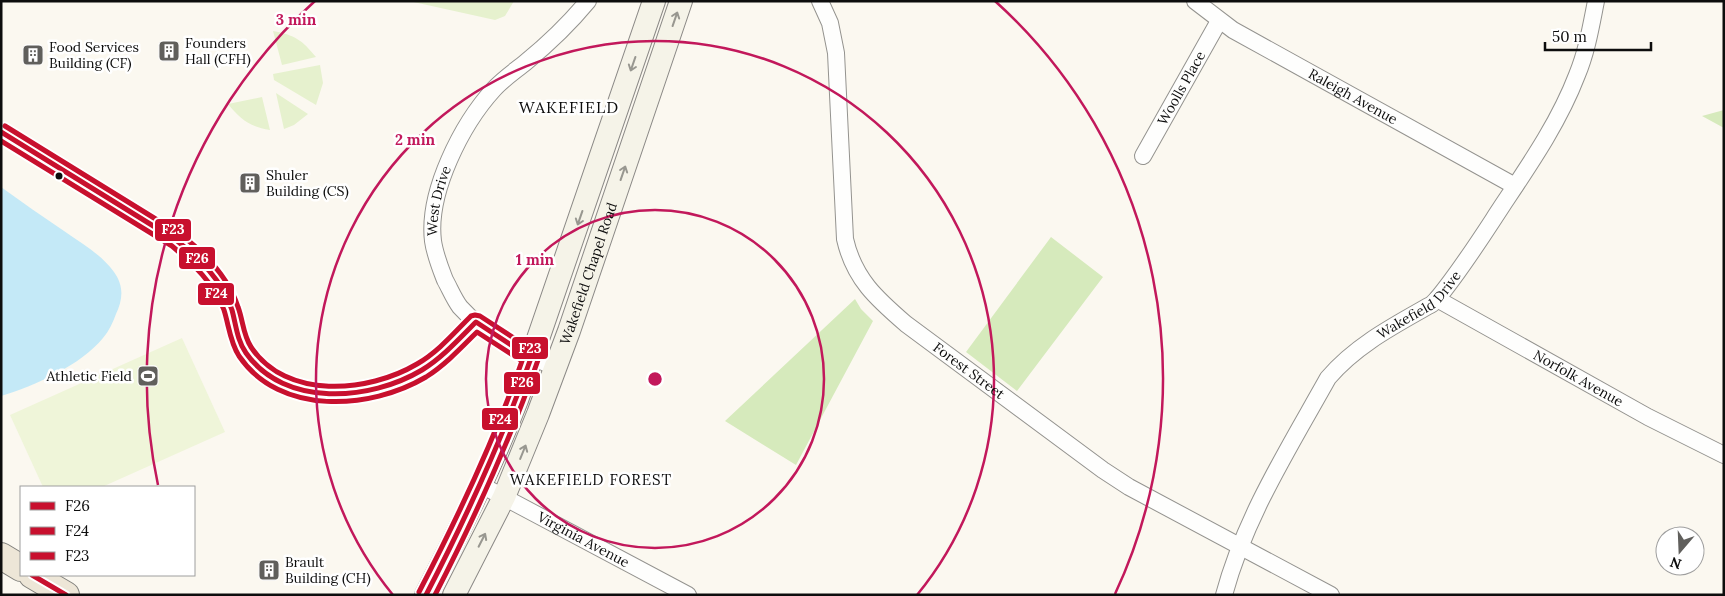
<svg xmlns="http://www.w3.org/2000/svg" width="1725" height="596" font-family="Lora,serif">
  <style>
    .green { fill: #e6f1ce }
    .forest { fill: #d6eabc }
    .pitch { fill: #eff5d9 }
    .water { fill: #c4e9f7 }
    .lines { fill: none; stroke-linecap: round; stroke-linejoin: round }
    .street-casing { stroke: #94938f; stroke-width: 18 }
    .secondary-casing { stroke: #8b8986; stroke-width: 24 }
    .primary-casing { stroke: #81807c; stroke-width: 28 }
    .street { stroke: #fefefd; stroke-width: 16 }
    .secondary { stroke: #f5f3e8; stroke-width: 22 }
    .primary { stroke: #ede6d7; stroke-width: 26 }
    .bus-1-casing { stroke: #fff; stroke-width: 9 }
    .bus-2-casing { stroke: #fff; stroke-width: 9 }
    .bus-3-casing { stroke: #fff; stroke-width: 9 }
    .bus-1 { stroke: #c8102e; stroke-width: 5 }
    .bus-2 { stroke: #c8102e; stroke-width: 5 }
    .bus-3 { stroke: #c8102e; stroke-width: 5 }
    .oneway { stroke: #989790 }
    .ring { fill: none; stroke: #c2185b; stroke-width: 2.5 }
    .bus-dot { fill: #0d0d0d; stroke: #fff; stroke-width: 2 }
    .labels { text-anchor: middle; stroke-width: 5; stroke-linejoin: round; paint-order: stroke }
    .poi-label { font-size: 14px; fill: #0d0d0d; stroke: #fff; text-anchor: start }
    .street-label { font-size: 14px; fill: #0d0d0d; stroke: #fff }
    .neighbourhood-label { font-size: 15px; letter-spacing: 1px; fill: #0d0d0d; stroke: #fff }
    .quarter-label { font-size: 16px; letter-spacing: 1px; fill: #0d0d0d; stroke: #fff }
    .centre { fill: #c2185b; stroke: #fff; stroke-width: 2.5 }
    .ring-label { font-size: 15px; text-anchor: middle; font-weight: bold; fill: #c2185b; stroke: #fff; stroke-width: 5; stroke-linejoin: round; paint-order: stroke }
    .line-badge { stroke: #fff; stroke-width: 2 }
    .badge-label { font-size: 14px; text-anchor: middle; font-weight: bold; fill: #fff }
  </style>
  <rect width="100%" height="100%" fill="#fbf8f0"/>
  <!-- green -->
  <path class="green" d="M409 1H514L505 16 495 20Z
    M273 31C295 35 302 40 316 57L282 65Z
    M320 65 323 83 316 105 274 80 273 74Z
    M276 93 308 114 294 125 284 129Z
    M262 97 270 130C250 127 240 119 228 104Z"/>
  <!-- forest -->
  <path class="forest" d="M1724 110V128L1702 116Z
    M1051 237 1103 277 1017 391 966 352Z
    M855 299 861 309 873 321 796 465 725 421Z"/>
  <!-- pitch -->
  <path class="pitch" d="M182 338 225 432 102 487H43L10 415Z"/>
  <!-- water -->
  <path class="water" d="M1 187C22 202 43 217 64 231 81 243 101 254 114 272 124 286 123 299 116 314 113 322 109 331 103 338 81 365 35 386 1 396Z"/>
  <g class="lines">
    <!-- street casing -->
    <g class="street-casing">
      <g id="street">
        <path id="s1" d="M820 1 830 23 836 53 845 239C854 279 877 299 906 324L1103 470 1129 487 1331 595"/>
        <path id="s2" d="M1195 1 1233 30 1515 186"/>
        <path d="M1 132 176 240C197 257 219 276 229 303 236 319 235 338 246 353 257 367 270 379 287 386 325 401 388 392 422 370 443 357 459 339 476 322"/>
        <path id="s3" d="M1143 156 1219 21"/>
        <path id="s4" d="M1437 299 1648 417 1724 455"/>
        <path id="s5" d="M555 367C521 353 485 335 460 307 454 299 450 289 445 280 440 267 435 255 433 241 427 192 462 124 494 89 503 79 515 71 526 62 548 44 569 24 588 1"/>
        <path id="s6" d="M481 485 688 595"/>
        <path id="s7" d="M1224 595C1245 517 1289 448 1328 378 1356 345 1395 325 1432 304L1437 299C1461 270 1481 238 1502 206 1530 164 1559 122 1577 75 1587 51 1591 26 1596 1"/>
      </g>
    </g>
    <!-- secondary casing -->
    <g class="secondary-casing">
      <g id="secondary">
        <path d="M426 595C459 531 491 467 517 400L654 1"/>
        <path id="s8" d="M454 595 504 497 538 414 569 331 681 1"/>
      </g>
    </g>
    <!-- primary casing -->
    <g class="primary-casing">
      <path id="primary" d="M1 556 21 568
        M32 575 66 595"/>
    </g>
    <!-- street -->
    <use href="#street" class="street"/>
    <!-- secondary -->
    <use href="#secondary" class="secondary"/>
    <!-- primary -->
    <use href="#primary" class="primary"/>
    <!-- bus-1 casing -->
    <g class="bus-1-casing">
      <path id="bus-1" d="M1 132 176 240C200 259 222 280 232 310 236 325 237 340 246 353 285 408 370 401 422 370 443 357 459 339 476 322L531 358C502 440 466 518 426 595
        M32 575 66 595"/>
    </g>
    <!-- bus-2 casing -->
    <g class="bus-2-casing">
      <path id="bus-2" d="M1 141 172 246C193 264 214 283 224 310 229 326 230 342 239 356 280 416 370 410 426 377 445 365 461 348 477 332L522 361C494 441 458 517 419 592"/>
    </g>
    <!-- bus-3 casing -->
    <g class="bus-3-casing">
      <path id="bus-3" d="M5 126 180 234C205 253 228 276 238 307 243 320 243 335 251 347 286 400 368 393 417 364 438 352 454 333 471 316L475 315 480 316 537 353 538 360C510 441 474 519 435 595"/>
    </g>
    <!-- bus-1 -->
    <use href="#bus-1" class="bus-1"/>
    <!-- bus-2 -->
    <use href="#bus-2" class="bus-2"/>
    <!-- bus-3 -->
    <use href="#bus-3" class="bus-3"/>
  </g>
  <!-- one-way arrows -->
  <defs><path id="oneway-shaft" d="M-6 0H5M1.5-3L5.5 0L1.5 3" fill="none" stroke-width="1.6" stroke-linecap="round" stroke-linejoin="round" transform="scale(1.25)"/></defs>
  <g class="oneway">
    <use href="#oneway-shaft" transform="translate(675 19) rotate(-71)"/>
    <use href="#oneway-shaft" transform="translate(633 64) rotate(109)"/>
    <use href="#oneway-shaft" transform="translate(623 173) rotate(-71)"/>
    <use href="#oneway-shaft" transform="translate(580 218) rotate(109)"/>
    <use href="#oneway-shaft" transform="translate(523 452) rotate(-68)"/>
    <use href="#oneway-shaft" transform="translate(482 540) rotate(-63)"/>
  </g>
  <!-- distance rings -->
  <g class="ring">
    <circle cx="655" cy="379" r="169"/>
    <path d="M393 595A339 339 0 1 1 917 595"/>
    <path d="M158 485A508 508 0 0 1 315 1M995 1A508 508 0 0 1 1115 594"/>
  </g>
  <!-- icons -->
  <defs>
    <g id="building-square" transform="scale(1.125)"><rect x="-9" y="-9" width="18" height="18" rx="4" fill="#605f5c" stroke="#fff"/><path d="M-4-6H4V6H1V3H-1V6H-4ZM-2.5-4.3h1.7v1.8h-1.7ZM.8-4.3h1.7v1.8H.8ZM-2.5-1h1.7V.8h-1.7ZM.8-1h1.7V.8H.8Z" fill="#fff"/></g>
    <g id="stadium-square" transform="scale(1.125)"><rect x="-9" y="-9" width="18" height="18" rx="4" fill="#605f5c" stroke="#fff"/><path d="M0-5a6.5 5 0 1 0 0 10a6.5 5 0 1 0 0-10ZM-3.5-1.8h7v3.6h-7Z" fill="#fff"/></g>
  </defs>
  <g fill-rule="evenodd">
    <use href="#building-square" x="169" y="51"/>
    <use href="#building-square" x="33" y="55"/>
    <use href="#building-square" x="250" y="183"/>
    <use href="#stadium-square" x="148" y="376"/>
    <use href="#building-square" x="269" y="570"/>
  </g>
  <!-- markers -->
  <circle class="bus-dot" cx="59" cy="176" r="4.5"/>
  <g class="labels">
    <!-- poi labels -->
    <g class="poi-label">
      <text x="185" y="48">Founders<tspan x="185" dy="16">Hall (CFH)</tspan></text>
      <text x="49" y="52">Food Services<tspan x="49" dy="16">Building (CF)</tspan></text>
      <text x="266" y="180">Shuler<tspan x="266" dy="16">Building (CS)</tspan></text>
      <text x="132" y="381" text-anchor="end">Athletic Field</text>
      <text x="285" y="567">Brault<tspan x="285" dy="16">Building (CH)</tspan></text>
    </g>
    <!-- street labels -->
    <g class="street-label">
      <text dy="5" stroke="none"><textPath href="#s3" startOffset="78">Woolls Place</textPath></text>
      <text dy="5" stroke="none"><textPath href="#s2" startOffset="185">Raleigh Avenue</textPath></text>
      <text dy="5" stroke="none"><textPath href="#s5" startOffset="226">West Drive</textPath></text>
      <text dy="5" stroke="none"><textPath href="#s8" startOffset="349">Wakefield Chapel Road</textPath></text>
      <text dy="5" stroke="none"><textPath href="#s7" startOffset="359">Wakefield Drive</textPath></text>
      <text dy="5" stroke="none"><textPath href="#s1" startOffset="426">Forest Street</textPath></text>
      <text dy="5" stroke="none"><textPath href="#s4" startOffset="162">Norfolk Avenue</textPath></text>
      <text dy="5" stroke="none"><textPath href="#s6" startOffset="116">Virginia Avenue</textPath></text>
    </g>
    <!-- neighbourhood labels -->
    <g class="neighbourhood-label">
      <text x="591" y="485">WAKEFIELD FOREST</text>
    </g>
    <!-- quarter labels -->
    <g class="quarter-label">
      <text x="569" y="113">WAKEFIELD</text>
    </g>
  </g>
  <circle cx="655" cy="379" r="8" class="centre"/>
  <g class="ring-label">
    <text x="296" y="25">3 min</text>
    <text x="415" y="145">2 min</text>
    <text x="535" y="265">1 min</text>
  </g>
  <g class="line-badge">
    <rect x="154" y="218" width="38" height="24" rx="5" fill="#c8102e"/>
    <rect x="178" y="246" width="38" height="24" rx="5" fill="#c8102e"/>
    <rect x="197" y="282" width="38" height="24" rx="5" fill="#c8102e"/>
    <rect x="511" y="336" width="38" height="24" rx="5" fill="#c8102e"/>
    <rect x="503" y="371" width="38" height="24" rx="5" fill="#c8102e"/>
    <rect x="481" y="407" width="38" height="24" rx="5" fill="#c8102e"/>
  </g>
  <g class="badge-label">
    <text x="173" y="234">F23</text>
    <text x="197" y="263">F26</text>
    <text x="216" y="298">F24</text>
    <text x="530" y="353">F23</text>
    <text x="522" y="387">F26</text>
    <text x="500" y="424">F24</text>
  </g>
  <!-- border -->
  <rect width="1725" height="596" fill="none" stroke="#0d0d0d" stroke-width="5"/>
  <!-- legend -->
  <rect x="20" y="486" width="175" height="90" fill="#ffffff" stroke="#9e9e9e"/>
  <rect x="30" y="502" width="25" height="8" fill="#c8102e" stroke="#9e9e9e"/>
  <text x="65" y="511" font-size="15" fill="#0d0d0d">F26</text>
  <rect x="30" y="527" width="25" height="8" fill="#c8102e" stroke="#9e9e9e"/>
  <text x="65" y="536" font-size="15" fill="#0d0d0d">F24</text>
  <rect x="30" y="552" width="25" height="8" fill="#c8102e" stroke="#9e9e9e"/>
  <text x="65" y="561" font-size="15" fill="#0d0d0d">F23</text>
  <!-- north arrow -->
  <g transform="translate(1680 551) rotate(199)"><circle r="24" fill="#ffffff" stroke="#9e9e9e"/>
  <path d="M0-4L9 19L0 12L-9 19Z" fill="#605f5c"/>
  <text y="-8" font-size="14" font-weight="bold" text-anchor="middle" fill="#0d0d0d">N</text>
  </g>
  <!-- scale -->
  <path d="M1545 42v8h106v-8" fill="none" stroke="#0d0d0d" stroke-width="2.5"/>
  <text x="1552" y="42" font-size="15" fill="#0d0d0d" stroke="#ffffff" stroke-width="4" paint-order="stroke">50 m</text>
</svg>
